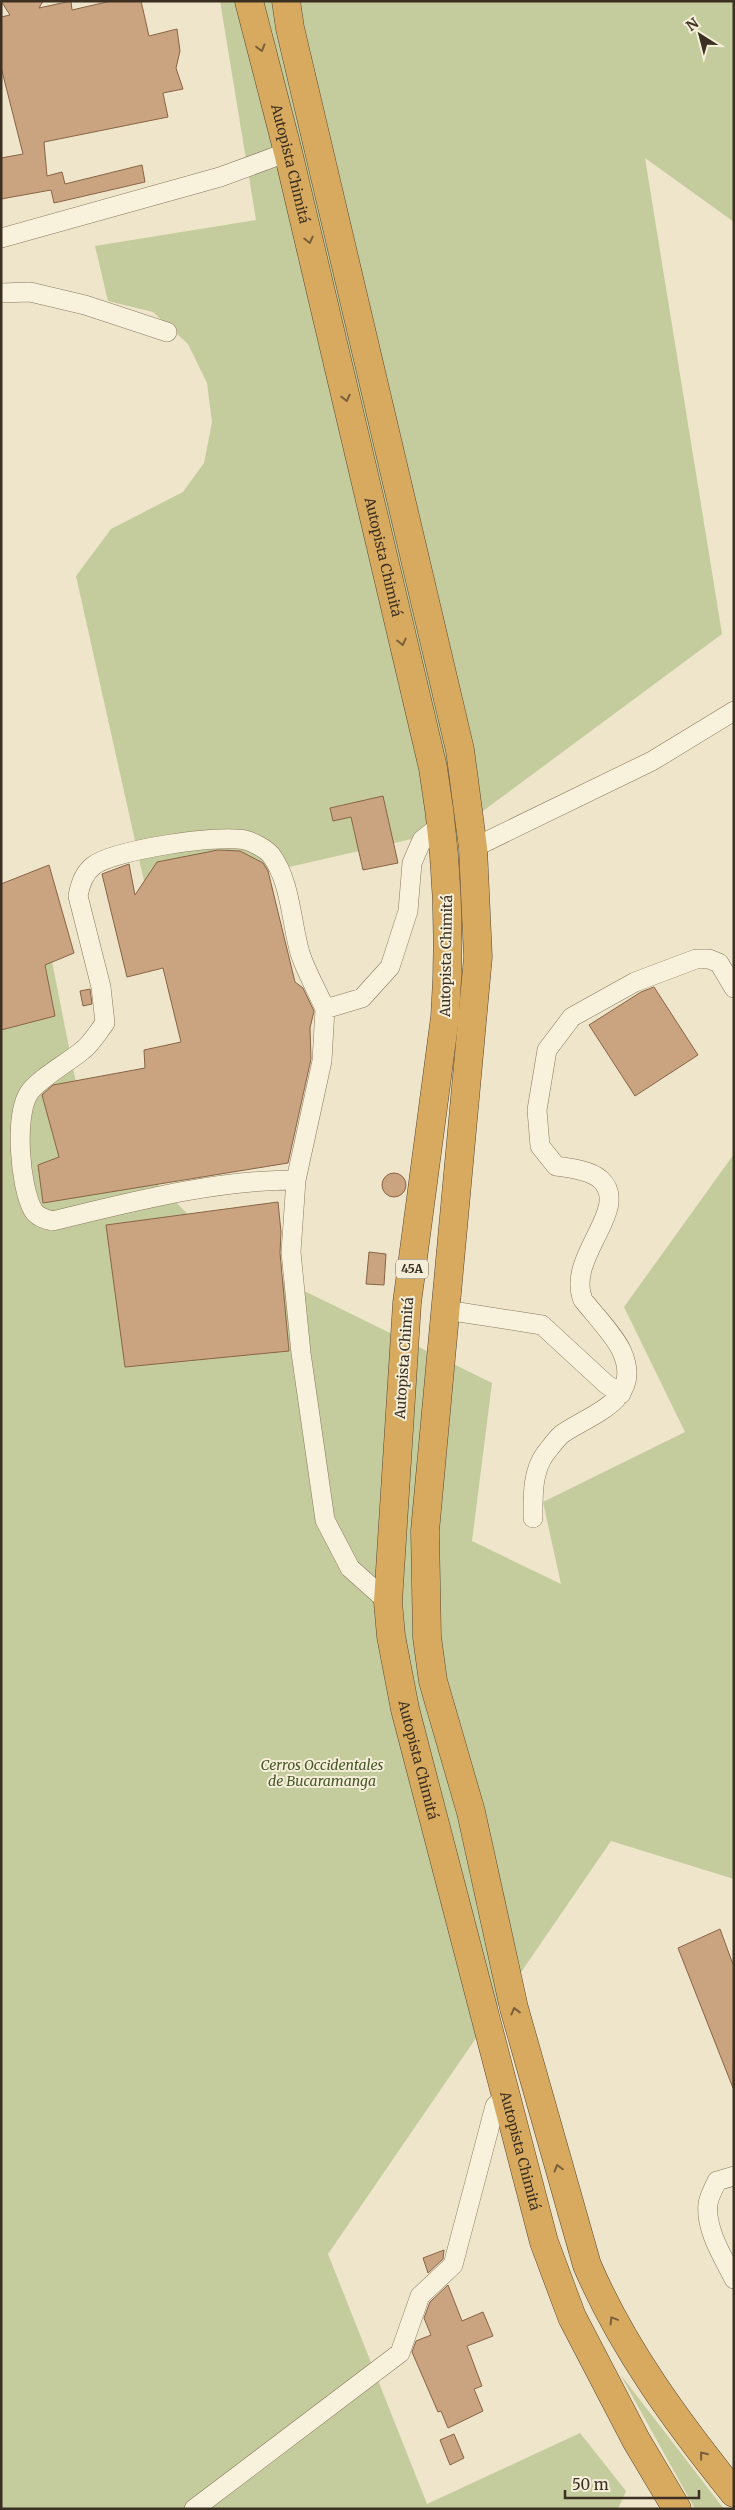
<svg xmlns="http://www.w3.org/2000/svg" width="735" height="2510" font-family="Merriweather,serif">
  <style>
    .green { fill: #c4cc9d }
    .building { fill: #caa481; stroke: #886445 }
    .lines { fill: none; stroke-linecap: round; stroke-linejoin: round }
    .minor-casing { stroke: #8a785e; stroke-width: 20 }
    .highway-casing { stroke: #584632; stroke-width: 29 }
    .minor { stroke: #f8f2dd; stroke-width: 19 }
    .highway { stroke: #d8aa5f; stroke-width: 28 }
    .oneway { stroke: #7a603a }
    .labels { text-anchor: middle; stroke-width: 4; stroke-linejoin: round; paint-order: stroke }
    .shield { fill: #f5efd9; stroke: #736958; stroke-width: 1 }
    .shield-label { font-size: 12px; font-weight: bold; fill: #3b2f21 }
    .street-label { font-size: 14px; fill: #3b2f21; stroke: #f5efd9 }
    .park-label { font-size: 14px; font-style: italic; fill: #485729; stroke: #f5efd9 }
  </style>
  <rect width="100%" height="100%" fill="#eee5ca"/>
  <!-- green -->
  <path class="green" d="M220 1H734V222L645 158 722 634 460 828 148 899 76 576 111 529 183 492 204 463 212 422 207 383 188 344 153 312 108 301 95 246 256 220Z
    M40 901 81 1108 227 1253 492 1383 472 1541 561 1584 543 1502 685 1432 624 1307 734 1154V1879L611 1841 328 2254 427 2504 580 2433 626 2491 618 2509H1V909Z
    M620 2374 724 2509H695Z"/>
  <!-- building -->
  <path class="building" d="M1 1H43L39 8 71 1 72 10 111 1H141L149 36 177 29 180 51 176 68 183 89 163 93 168 117 44 142 47 176 62 172 65 184 142 165 145 182 54 203 51 190 1 199V158L23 154 1 67V17L10 15Z
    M383 796 398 863 363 870 351 817 333 821 330 808Z
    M218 850 240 851 263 863 268 871 295 982 303 988 314 1011 310 1028 311 1059 288 1163 43 1203 38 1165 59 1157 42 1095 53 1085 145 1068 144 1050 181 1042 163 968 127 977 102 874 129 864 135 895 157 862Z
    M49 865 74 953 45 965 55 1016 1 1030V884Z
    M654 987 698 1055 635 1096 589 1025 641 992Z
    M90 989 92 1004 83 1006 80 991Z
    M382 1185a12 12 0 1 1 24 0a12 12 0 1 1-24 0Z
    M278 1202 281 1232 280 1253 289 1351 125 1367 106 1225Z
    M369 1252 386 1254 384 1285 366 1284Z
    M720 1929 734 1967 733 2088 678 1948Z
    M444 2250 443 2259 428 2273 423 2258Z
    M448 2285 462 2321 483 2312 493 2336 467 2346 482 2386 474 2389 483 2411 448 2428 441 2411 438 2412 412 2352 416 2341 431 2335 424 2318 430 2302Z
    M454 2434 464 2458 450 2465 440 2440Z"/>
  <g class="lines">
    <!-- minor casing -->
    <g class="minor-casing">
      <path id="minor" d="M1 238 220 177 288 152
        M1 293 30 292 85 305 167 332
        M473 848 652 761 734 711
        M296 1180 322 1061 325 1009
        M446 1310 542 1325 606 1384 621 1394
        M533 1518C533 1497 532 1472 545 1454 550 1448 556 1439 562 1434 593 1413 643 1400 622 1352 616 1337 594 1314 583 1300 565 1257 633 1208 600 1179 589 1170 569 1168 556 1166L540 1146 537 1110 547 1050 572 1017 635 982 696 959H709L719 963 734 988
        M388 1602 350 1568 325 1520 301 1353 291 1252 296 1180C213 1180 132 1202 52 1221 45 1219 37 1217 33 1210 20 1187 14 1116 29 1093 38 1079 69 1062 83 1050 92 1043 98 1032 105 1023L101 987 78 896C80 885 84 873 93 866 113 850 219 834 245 840 253 842 266 849 271 855 291 882 291 922 300 953 306 972 317 990 325 1009L362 998 390 967 408 911 412 863 422 840 442 824
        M734 2176 717 2181C714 2188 709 2196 708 2204 705 2229 723 2257 734 2279
        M194 2509 400 2353 420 2296 453 2265 495 2106 505 2097"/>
    </g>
    <!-- highway casing -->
    <g class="highway-casing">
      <g id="highway">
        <path id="s1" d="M249 1 288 152 433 768C447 851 451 933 445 1017L407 1303 388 1602 391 1636 405 1709 544 2242 572 2317 636 2440 677 2509"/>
        <path d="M286 1 290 28 460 750 473 848 478 957 425 1531 427 1637 433 1681 471 1812 514 2008 587 2265C623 2349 677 2422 734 2493"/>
      </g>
    </g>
    <!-- minor -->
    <use href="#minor" class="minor"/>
    <!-- highway -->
    <use href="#highway" class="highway"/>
  </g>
  <!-- one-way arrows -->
  <defs><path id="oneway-chevron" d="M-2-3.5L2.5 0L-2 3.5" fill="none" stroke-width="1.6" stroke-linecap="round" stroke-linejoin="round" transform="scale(1.25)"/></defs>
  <g class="oneway">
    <use href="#oneway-chevron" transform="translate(261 48) rotate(75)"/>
    <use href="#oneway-chevron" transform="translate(309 240) rotate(77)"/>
    <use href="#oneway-chevron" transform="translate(346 398) rotate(77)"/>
    <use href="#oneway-chevron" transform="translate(402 642) rotate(77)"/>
    <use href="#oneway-chevron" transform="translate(515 2011) rotate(-104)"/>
    <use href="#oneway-chevron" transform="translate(558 2168) rotate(-106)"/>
    <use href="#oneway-chevron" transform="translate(613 2320) rotate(-121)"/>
    <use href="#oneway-chevron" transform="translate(703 2455) rotate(-129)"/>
  </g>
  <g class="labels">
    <!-- shield labels -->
    <rect class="shield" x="396" y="1259.5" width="32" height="19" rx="4"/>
    <g class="shield-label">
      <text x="412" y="1273">45A</text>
    </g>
    <!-- street labels -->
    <g class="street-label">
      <text dy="5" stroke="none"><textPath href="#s1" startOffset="168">Autopista Chimitá</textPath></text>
      <text dy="5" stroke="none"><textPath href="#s1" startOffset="572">Autopista Chimitá</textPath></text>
      <text transform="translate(446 956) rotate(-89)" y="5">Autopista Chimitá</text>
      <text transform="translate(404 1358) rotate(-86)" y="5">Autopista Chimitá</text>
      <text dy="5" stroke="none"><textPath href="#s1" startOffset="1788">Autopista Chimitá</textPath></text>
      <text dy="5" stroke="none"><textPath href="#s1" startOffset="2192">Autopista Chimitá</textPath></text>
    </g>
    <!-- park labels -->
    <g class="park-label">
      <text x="322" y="1770">Cerros Occidentales<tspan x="322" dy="16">de Bucaramanga</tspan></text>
    </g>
  </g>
  <!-- border -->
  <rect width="735" height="2510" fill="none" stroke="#3b2f21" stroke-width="5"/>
  <!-- north arrow -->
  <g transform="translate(700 35) rotate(324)" stroke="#f5efd9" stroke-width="4" paint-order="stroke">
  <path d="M0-4L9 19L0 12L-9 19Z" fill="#3b2f21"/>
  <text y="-8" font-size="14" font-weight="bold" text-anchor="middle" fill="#3b2f21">N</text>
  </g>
  <!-- scale -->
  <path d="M565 2490v8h134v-8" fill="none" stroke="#3b2f21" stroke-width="2.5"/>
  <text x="572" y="2490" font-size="15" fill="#3b2f21" stroke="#f5efd9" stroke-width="4" paint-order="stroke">50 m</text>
</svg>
